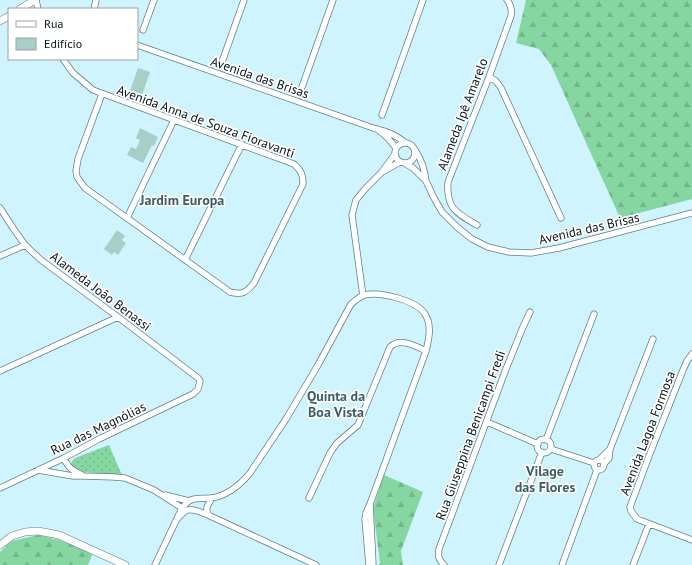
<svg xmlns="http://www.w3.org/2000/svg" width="692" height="565" font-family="'PT Sans',sans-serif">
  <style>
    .forest { fill: url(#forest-firs) }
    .park { fill: url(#park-dots) }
    .building { fill: #a9cec8 }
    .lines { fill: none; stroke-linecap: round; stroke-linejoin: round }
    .minor-casing { stroke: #5d7f87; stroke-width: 7 }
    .tertiary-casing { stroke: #5d7f87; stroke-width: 8 }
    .minor { stroke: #fff; stroke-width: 5.5 }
    .tertiary { stroke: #fff; stroke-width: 7 }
    .labels { text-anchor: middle; stroke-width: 3.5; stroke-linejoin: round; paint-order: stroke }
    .street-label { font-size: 13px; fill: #061317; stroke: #fff }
    .neighbourhood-label { font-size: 14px; font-weight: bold; fill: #3b5d65; stroke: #fff }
  </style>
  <defs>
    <pattern id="forest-firs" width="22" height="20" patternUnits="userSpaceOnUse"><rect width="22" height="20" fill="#86d6a1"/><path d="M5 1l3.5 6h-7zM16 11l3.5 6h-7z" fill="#72b78a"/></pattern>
    <pattern id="park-dots" width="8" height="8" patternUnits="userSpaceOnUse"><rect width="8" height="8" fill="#86d6a1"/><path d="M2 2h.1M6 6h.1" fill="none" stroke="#72b78a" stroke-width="1.8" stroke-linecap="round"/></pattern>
  </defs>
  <rect width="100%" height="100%" fill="#cff4fd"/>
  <!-- forest -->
  <path class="forest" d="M526 0H692V199L620 218 551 65 539 49 516 43Z
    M384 475 423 492 401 551 403 565H379L380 563 373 508Z
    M38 535 59 540 93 553 88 565H0V552L12 541Z"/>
  <!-- park -->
  <path class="park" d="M109 445 122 475 84 472 74 470 71 465 72 461 75 458Z"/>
  <!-- building -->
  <path class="building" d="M138 68 150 72 141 98 129 94Z
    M140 128 158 137 154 146 152 145 143 163 127 155 131 147 136 149 140 140 136 138Z
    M117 230 125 236 122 240 126 243 118 255 114 252 112 255 104 249Z"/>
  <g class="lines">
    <!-- minor casing -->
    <g class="minor-casing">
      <path id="minor" d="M36 0 38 9
        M94 9 96 0
        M143 30 154 0
        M137 45 376 129C388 131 397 136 406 143
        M63 59 73 73 93 90 294 164C301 171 303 174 303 184L254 283C246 293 242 295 230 292L85 188 77 177 76 171 78 159 102 94
        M222 62 244 0
        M489 77 496 81 501 88 561 218
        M302 87 333 0
        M382 115 423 0
        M377 129 387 137 396 148
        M395 153a10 10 0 1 1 20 0a10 10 0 1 1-20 0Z
        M415 150C422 161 424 168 426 181
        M404 163 413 168 426 181 434 198 442 212 457 227 472 239 488 247 509 252 531 253 559 248 692 213
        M384 171 400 162
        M0 208 13 228 25 245 41 260 118 317 198 378 200 381 198 389 193 394 99 439 64 458 0 488
        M127 218 174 120
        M477 225C456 213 446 208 448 182L489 77 511 16C512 10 511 5 507 0
        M0 256 25 245
        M185 260 242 144
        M363 296 352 215 356 200 365 189 381 173 395 154
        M692 354 687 361 683 370 649 456 630 507 631 511 637 519 692 540
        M0 371 118 317
        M487 422 538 444
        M537 446a7 7 0 1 1 14 0a7 7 0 1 1-14 0Z
        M546 440 594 314
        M551 449 594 463
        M64 458C68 468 72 470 82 475
        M599 460 610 449
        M594 465a5 5 0 1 1 10 0a5 5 0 1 1-10 0Z
        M604 464 609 458 610 449 653 339
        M38 470 73 476H82L114 477 125 478 154 490 182 508
        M165 495 189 501
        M212 498C208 505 205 507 208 515L316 565
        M309 498 330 453 337 443 358 425 390 347C400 337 415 346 426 351
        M370 504 373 565
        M178 518C180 516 183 513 185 511 192 507 202 513 208 515
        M155 565 182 508C184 506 186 503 189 501 195 497 204 499 211 498 227 496 240 485 250 473L286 419 318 365 351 304C355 301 359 297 364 295 379 291 416 300 425 314 432 325 429 339 426 351L370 504 366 513 365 519 369 565
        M444 565C438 559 438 556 439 549L506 369 523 327 530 312
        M499 565 542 452
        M562 565 597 470
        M633 565 649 524"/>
    </g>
    <!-- tertiary casing -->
    <g class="tertiary-casing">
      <path id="tertiary" d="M20 9 35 0
        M0 21 9 16
        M0 545 12 536 25 532 38 531 59 535 125 565"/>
    </g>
    <!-- minor -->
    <use href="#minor" class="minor"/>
    <!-- tertiary -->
    <use href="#tertiary" class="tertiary"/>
  </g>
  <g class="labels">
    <!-- street labels -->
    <g class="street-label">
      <text transform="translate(260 77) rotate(19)" y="5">Avenida das Brisas</text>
      <text transform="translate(462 114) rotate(-69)" y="5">Alameda Ipê Amarelo</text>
      <text transform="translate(206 121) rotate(20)" y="5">Avenida Anna de Souza Fioravanti</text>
      <text transform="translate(589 228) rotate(-13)" y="5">Avenida das Brisas</text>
      <text transform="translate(101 291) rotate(37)" y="5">Alameda João Benassi</text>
      <text transform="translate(98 428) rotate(-26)" y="5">Rua das Magnólias</text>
      <text transform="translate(647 433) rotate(-69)" y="5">Avenida Lagoa Formosa</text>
      <text transform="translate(470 435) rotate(-70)" y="5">Rua Giuseppina Benicampi Fredi</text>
    </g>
    <!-- neighbourhood labels -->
    <g class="neighbourhood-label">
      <text x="182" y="205">Jardim Europa</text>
      <text x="336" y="401">Quinta da<tspan x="336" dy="16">Boa Vista</tspan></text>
      <text x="545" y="476">Vilage<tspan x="545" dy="16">das Flores</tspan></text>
    </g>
  </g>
  <!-- legend -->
  <rect x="8" y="8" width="130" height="52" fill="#ffffff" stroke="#9ba1a2"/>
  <rect x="16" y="21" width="20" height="6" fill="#ffffff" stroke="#9ba1a2"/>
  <text x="44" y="28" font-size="12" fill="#061317">Rua</text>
  <rect x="16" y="38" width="20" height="12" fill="#a9cec8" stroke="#9ba1a2"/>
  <text x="44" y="48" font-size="12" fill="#061317">Edifício</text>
</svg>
